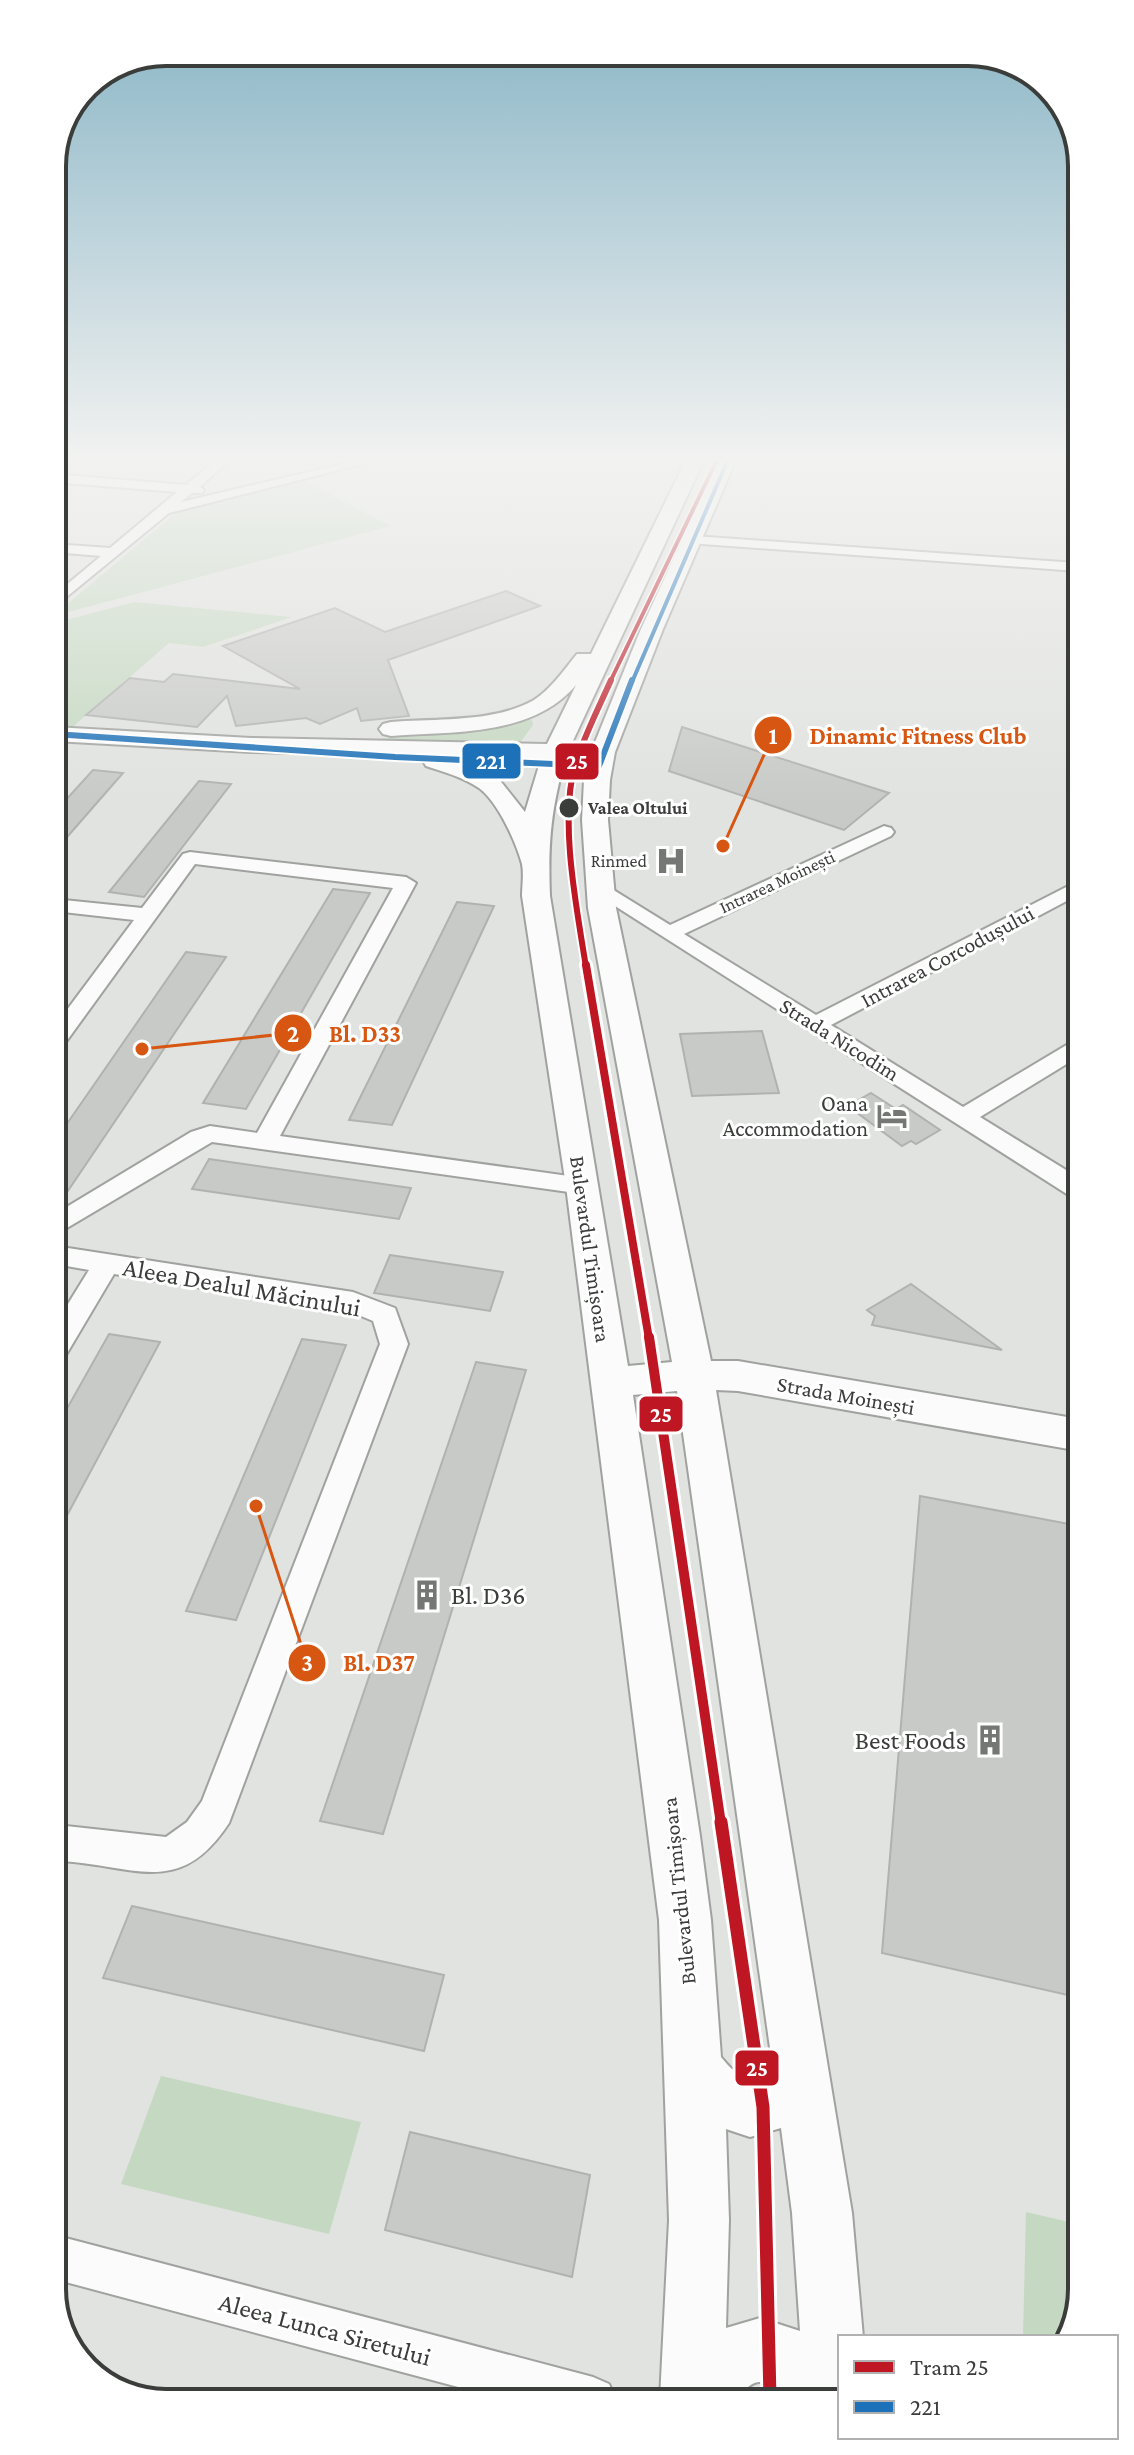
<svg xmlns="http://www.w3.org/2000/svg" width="1134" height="2455" font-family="'Crimson Pro',serif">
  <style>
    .green { fill: #c5d8c1 }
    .building { fill: #c8cac7; stroke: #b0b2af; stroke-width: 2 }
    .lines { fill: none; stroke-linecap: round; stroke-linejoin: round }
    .street-casing { stroke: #a0a29f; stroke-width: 4 }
    .secondary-casing { stroke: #a0a29f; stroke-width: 4 }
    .street { fill: #fafbfa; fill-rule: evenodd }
    .secondary { fill: #fafbfa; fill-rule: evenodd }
    .bus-1-far1-casing { stroke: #fff; stroke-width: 7 }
    .bus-1-casing { stroke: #fff; stroke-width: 10 }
    .bus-1-far1 { stroke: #1d71b8; stroke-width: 4 }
    .bus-1 { stroke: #1d71b8; stroke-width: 6 }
    .tram-1-far4-casing { stroke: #fff; stroke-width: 7 }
    .tram-1-far3-casing { stroke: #fff; stroke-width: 10 }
    .tram-1-far2-casing { stroke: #fff; stroke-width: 14 }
    .tram-1-far1-casing { stroke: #fff; stroke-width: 16 }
    .tram-1-casing { stroke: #fff; stroke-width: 19 }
    .tram-1-far4 { stroke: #be1622; stroke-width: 4 }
    .tram-1-far3 { stroke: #be1622; stroke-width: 6 }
    .tram-1-far2 { stroke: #be1622; stroke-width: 8 }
    .tram-1-far1 { stroke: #be1622; stroke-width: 10 }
    .tram-1 { stroke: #be1622; stroke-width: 13 }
    .stop-dot { fill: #3b3d3b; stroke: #fff; stroke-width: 3 }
    .labels { text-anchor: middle; stroke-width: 6; stroke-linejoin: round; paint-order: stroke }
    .far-stop-label { font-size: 18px; font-weight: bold; fill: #3b3d3b; stroke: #fff; text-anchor: start }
    .far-poi-label { font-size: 18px; fill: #3b3d3b; stroke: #fff; text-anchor: end }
    .far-street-label { font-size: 18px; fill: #3b3d3b; stroke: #fff }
    .street-label { font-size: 22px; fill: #3b3d3b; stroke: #fff }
    .poi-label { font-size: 22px; fill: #3b3d3b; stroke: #fff; text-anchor: end }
    .near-street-label { font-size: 26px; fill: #3b3d3b; stroke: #fff }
    .near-poi-label { font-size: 26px; fill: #3b3d3b; stroke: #fff; text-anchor: start }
    .rim { fill: none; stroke: #3b3d3b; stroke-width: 4 }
    .leader { fill: none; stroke: #d75611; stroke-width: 3 }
    .callout-dot { fill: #d75611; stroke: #fff; stroke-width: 3 }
    .mark-label { font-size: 24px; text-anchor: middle; font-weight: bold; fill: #fff }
    .callout-label { font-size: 24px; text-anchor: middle; font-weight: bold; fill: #d75611; stroke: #fff; stroke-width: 6; stroke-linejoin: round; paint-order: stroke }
    .line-badge { stroke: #fff; stroke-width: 3 }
    .badge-label { font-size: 22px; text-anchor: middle; font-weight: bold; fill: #fff }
  </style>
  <rect width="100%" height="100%" fill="#e1e3e0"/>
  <!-- green -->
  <path class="green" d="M303 481 391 526 53 616 177 512Z
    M134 602 292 617 203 647 169 643 69 730 54 728V623Z
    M532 720 533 725 519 744 362 741Z
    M161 2076 361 2122 329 2234 121 2184Z
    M1026 2212 1082 2225V2289L1067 2337H1023Z"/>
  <!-- building -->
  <path class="building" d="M506 591 540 606 388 660 409 716 361 721 357 708 320 724 306 718 236 726 227 696 197 727 86 715 130 678 164 682 173 674 300 689 223 646 335 608 385 632Z
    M682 727 889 793 844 830 669 771Z
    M93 770 123 773 54 852V813Z
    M199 781 231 784 144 897 109 892Z
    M333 889 370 893 246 1109 203 1103Z
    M457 902 494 906 392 1125 349 1120Z
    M186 952 226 957 55 1210V1141Z
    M762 1031 779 1093 692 1096 680 1034Z
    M871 1093 896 1109 903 1105 940 1130 916 1144 911 1141 902 1146 848 1106Z
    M209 1159 411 1188 399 1219 192 1189Z
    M390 1255 503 1272 490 1311 374 1293Z
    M911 1284 1002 1350 872 1325 875 1316 867 1310Z
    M109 1334 160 1342 56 1536V1428Z
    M302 1339 346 1345 236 1620 186 1611Z
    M476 1362 526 1370 383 1834 320 1821Z
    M920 1496 1080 1526 1081 1998 882 1953Z
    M132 1906 444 1975 424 2051 103 1978Z
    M410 2132 590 2175 572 2277 385 2230Z"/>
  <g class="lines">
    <!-- street casing -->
    <g class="street-casing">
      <path id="street" d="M214 462H227L200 487 204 490 202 493H192L181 502 351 462H371L169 513 53 608V596L101 556 53 552V544L110 548 177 492 53 482V474L186 485Z
        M693 536 1077 563V571L688 543V537Z
        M884 826 891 828 894 832 891 836 684 934 816 1015 1078 881V895L831 1025 963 1107 1070 1043 1078 1041V1057L980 1117 1079 1178V1198L1070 1196 590 890 593 886H607L670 925Z
        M190 852 406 877 416 883 280 1136 583 1178 592 1180 596 1186 592 1192 583 1194 212 1142 55 1235V1214L191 1132 210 1126 257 1133 393 888 195 864 63 1046 55 1048V1026L134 920 54 911V899L142 908 183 854Z
        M55 1246 353 1292 395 1308 408 1344 229 1823C178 1901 132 1863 57 1861V1825L166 1837 187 1822 202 1801 380 1344 373 1321 349 1311 114 1274 66 1355 56 1358 55 1325 89 1270 55 1264Z
        M58 2236 593 2377 609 2384 616 2400H507L58 2280Z"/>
    </g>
    <!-- secondary casing -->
    <g class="secondary-casing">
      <path id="secondary" d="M685 462H703L571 745 586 747 589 752 586 757 565 759C551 811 548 842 550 896L628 1366 672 1362 588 908 582 820 584 780 591 752 641 629 718 462H735L663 629 615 752 610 780 608 820 616 908 711 1361H738L1079 1419 1080 1451 738 1391 716 1390 852 2213 863 2337H840V2398H785C763 2377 756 2376 736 2399H660L669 2220 659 1920 566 1186 522 896C522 886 524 874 522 864 516 842 498 802 479 788 463 777 444 772 426 766L423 761 426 756 251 752 54 741V727L251 738 547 744 576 685C532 737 454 731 391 736L383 734 379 729 383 724 391 722C436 718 494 723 534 700 551 689 564 670 577 654H591ZM446 757 541 759 525 812 498 778ZM677 1391 772 2062 758 2078C741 2081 731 2069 721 2057L711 1920 700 1836 633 1395ZM781 2128 792 2213 800 2331 760 2318 726 2328 729 2220 726 2129 750 2137Z"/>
    </g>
    <!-- street -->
    <use href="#street" class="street"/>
    <!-- secondary -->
    <use href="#secondary" class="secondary"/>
    <!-- bus-1-far1 casing -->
    <g class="bus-1-far1-casing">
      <path id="bus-1-far1" d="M632 682 727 462"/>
    </g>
    <!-- bus-1 casing -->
    <g class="bus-1-casing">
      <path id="bus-1" d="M54 734 395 757 599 766 632 680"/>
    </g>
    <!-- bus-1-far1 -->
    <use href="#bus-1-far1" class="bus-1-far1"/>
    <!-- bus-1 -->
    <use href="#bus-1" class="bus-1"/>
    <!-- tram-1-far4 casing -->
    <g class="tram-1-far4-casing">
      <path id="tram-1-far4" d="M610 682 716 462"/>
    </g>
    <!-- tram-1-far3 casing -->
    <g class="tram-1-far3-casing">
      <path id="tram-1-far3" d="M586 967C577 910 559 821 575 765 584 736 599 707 611 680"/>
    </g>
    <!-- tram-1-far2 casing -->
    <g class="tram-1-far2-casing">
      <path id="tram-1-far2" d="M586 965 649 1339"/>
    </g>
    <!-- tram-1-far1 casing -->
    <g class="tram-1-far1-casing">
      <path id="tram-1-far1" d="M649 1337 721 1824"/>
    </g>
    <!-- tram-1 casing -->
    <g class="tram-1-casing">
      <path id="tram-1" d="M721 1822 763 2107 770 2398"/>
    </g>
    <!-- tram-1-far4 -->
    <use href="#tram-1-far4" class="tram-1-far4"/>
    <!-- tram-1-far3 -->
    <use href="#tram-1-far3" class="tram-1-far3"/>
    <!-- tram-1-far2 -->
    <use href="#tram-1-far2" class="tram-1-far2"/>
    <!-- tram-1-far1 -->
    <use href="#tram-1-far1" class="tram-1-far1"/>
    <!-- tram-1 -->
    <use href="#tram-1" class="tram-1"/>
  </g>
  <!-- sky -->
  <linearGradient id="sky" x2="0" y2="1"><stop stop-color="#87b4c5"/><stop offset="0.57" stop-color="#f2f2f1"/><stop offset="1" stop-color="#f2f2f1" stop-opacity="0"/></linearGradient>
  <rect width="1134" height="805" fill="url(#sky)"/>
  <!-- icons -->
  <defs>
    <g id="hospital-bare" transform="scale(2.4)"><path d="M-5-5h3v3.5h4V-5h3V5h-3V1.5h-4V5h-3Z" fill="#757775" stroke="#fff" stroke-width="2.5" paint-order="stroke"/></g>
    <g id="hotel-bare" transform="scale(2.4)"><path d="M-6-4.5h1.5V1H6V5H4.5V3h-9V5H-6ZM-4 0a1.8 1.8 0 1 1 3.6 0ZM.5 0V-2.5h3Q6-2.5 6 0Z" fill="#757775" stroke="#fff" stroke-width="2.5" paint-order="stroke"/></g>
    <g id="building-bare" transform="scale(2.4)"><path d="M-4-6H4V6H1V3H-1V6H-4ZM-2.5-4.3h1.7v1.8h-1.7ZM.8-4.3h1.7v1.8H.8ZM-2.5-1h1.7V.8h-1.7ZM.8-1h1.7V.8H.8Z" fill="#757775" stroke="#fff" stroke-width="2.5" paint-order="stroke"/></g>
  </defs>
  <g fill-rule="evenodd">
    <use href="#hospital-bare" x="671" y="861"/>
    <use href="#hotel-bare" x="892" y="1116"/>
    <use href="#building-bare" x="427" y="1595"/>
    <use href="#building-bare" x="990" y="1740"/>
  </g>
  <!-- markers -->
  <circle class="stop-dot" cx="569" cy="808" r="11"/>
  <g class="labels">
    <!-- far-stop labels -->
    <g class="far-stop-label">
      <text x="588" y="814">Valea Oltului</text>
    </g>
    <!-- far-poi labels -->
    <g class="far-poi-label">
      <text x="647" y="867">Rinmed</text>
    </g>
    <!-- far-street labels -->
    <g class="far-street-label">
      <text transform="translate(777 882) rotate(-25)" y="6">Intrarea Moinești</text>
    </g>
    <!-- street labels -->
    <g class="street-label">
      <text transform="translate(947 956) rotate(-28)" y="8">Intrarea Corcodușului</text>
      <text transform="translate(840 1039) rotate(32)" y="8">Strada Nicodim</text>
      <text transform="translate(591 1249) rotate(82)" y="8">Bulevardul Timișoara</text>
      <text transform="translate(846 1395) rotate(10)" y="8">Strada Moinești</text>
      <text transform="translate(678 1891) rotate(-96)" y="8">Bulevardul Timișoara</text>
    </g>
    <!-- poi labels -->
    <g class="poi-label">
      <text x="868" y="1111">Oana<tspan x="868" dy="25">Accommodation</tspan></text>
    </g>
    <!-- near-street labels -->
    <g class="near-street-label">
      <text transform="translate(242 1287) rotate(10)" y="9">Aleea Dealul Măcinului</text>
      <text transform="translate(325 2329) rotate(15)" y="9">Aleea Lunca Siretului</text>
    </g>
    <!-- near-poi labels -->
    <g class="near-poi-label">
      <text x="451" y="1604">Bl. D36</text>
      <text x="966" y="1749" text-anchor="end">Best Foods</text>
    </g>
  </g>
  <!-- crop -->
  <path d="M0 0H1134V2455H0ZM166 66H968A100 100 0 0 1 1068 166V2289A100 100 0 0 1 968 2389H166A100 100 0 0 1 66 2289V166A100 100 0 0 1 166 66Z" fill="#fff" fill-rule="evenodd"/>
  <path class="rim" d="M166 66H968A100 100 0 0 1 1068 166V2289A100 100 0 0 1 968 2389H166A100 100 0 0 1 66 2289V166A100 100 0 0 1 166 66Z"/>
  <!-- callouts -->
  <path class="leader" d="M723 846L773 735M142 1049L293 1033M256 1506L307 1663"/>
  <g class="callout-dot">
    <circle cx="723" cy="846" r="8"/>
    <circle cx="142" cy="1049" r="8"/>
    <circle cx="256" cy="1506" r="8"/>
    <circle cx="773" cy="735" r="20"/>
    <circle cx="293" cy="1033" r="20"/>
    <circle cx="307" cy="1663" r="20"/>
  </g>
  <g class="mark-label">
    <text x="773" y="744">1</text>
    <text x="293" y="1042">2</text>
    <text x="307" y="1671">3</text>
  </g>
  <g class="callout-label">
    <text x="918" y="744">Dinamic Fitness Club</text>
    <text x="365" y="1042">Bl. D33</text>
    <text x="379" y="1671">Bl. D37</text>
  </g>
  <g class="line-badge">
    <rect x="461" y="742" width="61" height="38" rx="8" fill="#1d71b8"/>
    <rect x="554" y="742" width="46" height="39" rx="8" fill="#be1622"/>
    <rect x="638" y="1395" width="46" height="38" rx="8" fill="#be1622"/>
    <rect x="734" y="2049" width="46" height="38" rx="8" fill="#be1622"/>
  </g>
  <g class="badge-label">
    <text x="491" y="769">221</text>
    <text x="577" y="769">25</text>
    <text x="661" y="1422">25</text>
    <text x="757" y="2076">25</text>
  </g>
  <!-- legend -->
  <rect x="838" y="2335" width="280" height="104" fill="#ffffff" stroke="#b1b1b1" stroke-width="2"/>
  <rect x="854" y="2361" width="40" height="12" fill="#be1622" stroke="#b1b1b1" stroke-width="2"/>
  <text x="910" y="2375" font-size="24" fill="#3b3d3b">Tram 25</text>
  <rect x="854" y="2401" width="40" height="12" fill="#1d71b8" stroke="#b1b1b1" stroke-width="2"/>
  <text x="910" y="2415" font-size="24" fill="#3b3d3b">221</text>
</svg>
